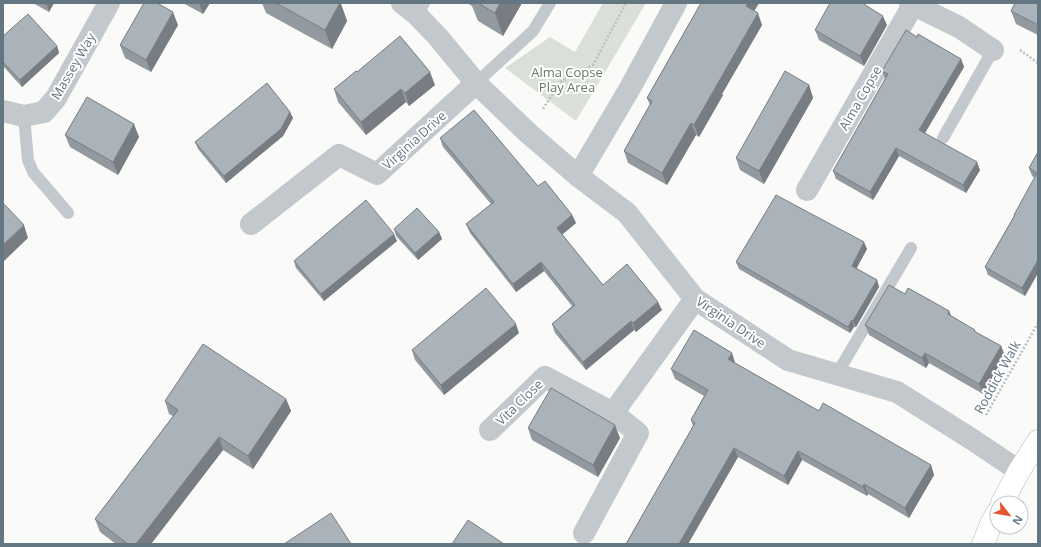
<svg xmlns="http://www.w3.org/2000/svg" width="1041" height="547" font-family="'Open Sans',sans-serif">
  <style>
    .green { fill: #dadfd7 }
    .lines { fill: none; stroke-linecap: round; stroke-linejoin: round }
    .trunk-casing { stroke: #b4b9bd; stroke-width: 23 }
    .path { stroke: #bbbfc2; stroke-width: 2.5; stroke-dasharray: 2 2; stroke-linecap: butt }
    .service { stroke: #c3c8cc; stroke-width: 12 }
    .minor { stroke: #c3c8cc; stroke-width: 22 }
    .trunk { stroke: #fff; stroke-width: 22 }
    .wall { fill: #929a9f }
    .shaded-wall { fill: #777d82 }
    .building { fill: #aab3b9; stroke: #777d82 }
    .labels { text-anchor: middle; stroke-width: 4; stroke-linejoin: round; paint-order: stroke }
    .street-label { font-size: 13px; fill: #657683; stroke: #fff }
    .park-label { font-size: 13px; fill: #687a64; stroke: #fff }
  </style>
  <rect width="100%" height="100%" fill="#fafaf8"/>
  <!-- green -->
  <path class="green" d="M603 3H646L576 121 505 68 550 37 575 52Z"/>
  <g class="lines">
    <!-- trunk casing -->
    <g class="trunk-casing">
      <path id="trunk" d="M1002 503 1019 471 1038 441
        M983 544 991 524 997 513"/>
    </g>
    <!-- path -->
    <path class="path" d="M1020 50 1038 63
      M543 109 555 90 562 81 593 65 626 3
      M986 415 1038 323
      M1038 544V543"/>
    <!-- service -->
    <path class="service" d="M417 15 424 3
      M476 83 533 31 550 3
      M24 116 28 160 33 172 68 213
      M943 138 993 50
      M837 374 911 248"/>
    <!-- minor -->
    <path class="minor" d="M402 3 417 15 438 37 476 83 528 133 578 176 627 213 695 299 788 360 897 392 973 440 1019 471
      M910 3 959 27 993 50
      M3 111 24 116 44 112 56 98 109 3
      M578 176 630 88 676 3
      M807 190 913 5
      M251 224 339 155 377 174 476 83
      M490 430 545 377 613 413 695 299
      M584 533 638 433 613 413"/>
    <!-- trunk -->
    <use href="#trunk" class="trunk"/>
  </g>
  <!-- wall -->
  <path class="wall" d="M33 3H54L49 12Z
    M183 3H210L203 14Z
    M262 3H342L341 4 347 21 332 49 266 13Z
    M467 3H522L503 36 478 21 472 6Z
    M701 3H759L754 11 762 25 722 94 723 95 699 137 696 135 667 185 628 163 624 151 650 105 647 98Z
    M1038 3V35L1016 24 1011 11Z
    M178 25 151 72 125 58 120 45Z
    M887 25 864 66 819 40 815 30Z
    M3 36 57 46 59 53 22 87 3 66Z
    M917 37 961 59 964 67 925 133 980 170 966 193 899 156 873 200 836 179 833 171 885 79 882 71Z
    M357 72 435 85 409 106 406 102 366 135 338 102 334 89Z
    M809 85 813 98 764 184 740 170 736 158Z
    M290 112 293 118 283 136 226 183 198 149 195 142Z
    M65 135 139 137 118 175 70 147Z
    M440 138 538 186 572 215 576 223 562 235 603 285 662 310 636 332 634 330 586 370 555 333 552 324 572 306 544 271 516 292 470 233 466 224 491 204 443 147Z
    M1038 152V273L1025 296 988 275 985 267 1014 216V215L1035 178 1032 176 1029 168Z
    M394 229 439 232 442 239 418 260 396 236Z
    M397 241 324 301 296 268 294 261Z
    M867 249 856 269 877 280 879 287 856 327H854L850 333 739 269 736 262Z
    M905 294 949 311 951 316 976 332 1001 346 1005 356 983 394 929 363 926 368 869 335 865 325Z
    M519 333 444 395 415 360 412 350Z
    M735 362V363L819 411 931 465 934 475 909 518 868 494 867 496 802 460 788 485 738 457 688 544H626L693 426 691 420 704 396 675 379 671 369Z
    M286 399 291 411 253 469 223 450 151 544H116L100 532 95 519 173 416 169 414 165 401Z
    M528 428 620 438 598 477 532 440Z"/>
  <!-- shaded-wall -->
  <path class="shaded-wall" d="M48 3H54L49 12 47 5Z
    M199 3H210L203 14Z
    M331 3H342L341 4 347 21 332 49 325 30Z
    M500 3H522L503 36 495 13Z
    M748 3H759L750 18 746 6Z
    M173 12 178 25 151 72 146 60Z
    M758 13 762 25 722 94 723 95 699 137 694 125Z
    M883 16 887 25 864 66 860 56Z
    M57 46 59 53 22 87 20 80Z
    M961 59 964 67 922 138 919 130Z
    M430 72 435 85 409 106 405 93Z
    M809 85 813 98 764 184 759 171Z
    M401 89 406 102 366 135 361 122Z
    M290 112 293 118 283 136 226 183 224 176Z
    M691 123 696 135 667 185 662 173Z
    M134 124 139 137 118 175 113 162Z
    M896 148 899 156 873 200 870 192Z
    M977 162 980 170 966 193 963 185Z
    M572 215 576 223 560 236 557 228Z
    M24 225 28 238 3 262V245Z
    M439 232 442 239 418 260 415 253Z
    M394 234 397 241 324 301 321 294Z
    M864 242 867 249 854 273 852 266Z
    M1038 260V273L1025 296 1022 288Z
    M541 262 544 271 516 292 513 284Z
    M877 280 879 287 856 327 853 321Z
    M658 302 662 310 636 332 633 323Z
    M949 311 953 321 948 314Z
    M852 320 854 327 850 333 848 327Z
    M631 321 634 330 586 370 583 362Z
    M516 324 519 333 444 395 441 385Z
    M1001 346 1005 356 983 394 979 384Z
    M732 353 735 362 732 369 728 359Z
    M925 353 929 363 926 368 922 358Z
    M286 399 291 411 253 469 248 456Z
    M615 425 620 438 598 477 593 465Z
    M219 437 223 450 151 544H136Z
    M734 448 738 457 688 544H679Z
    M798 451 802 460 788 485 784 476Z
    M931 465 934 475 909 518 905 508Z
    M864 484 868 494 867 496 863 487Z"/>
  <!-- building -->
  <path class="building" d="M43 3H48L47 5Z
    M144 3H157L173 12 146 60 120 45Z
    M276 3H340L325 30Z
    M478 3H500L495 13Z
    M701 3H748L746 6 758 13 694 125 691 123 662 173 624 151 652 101 647 98Z
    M830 3H862L883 16 860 56 815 30Z
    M1015 3H1038V25L1011 11Z
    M28 14 57 46 20 80 3 62V36Z
    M906 30 917 37 918 34 961 59 919 130 977 162 963 185 896 148 870 192 833 171 888 74 882 71Z
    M400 36 430 72 405 93 401 89 361 122 334 89 356 71 357 72Z
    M785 71 809 85 759 171 736 158Z
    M267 83 290 112 281 129 224 176 195 142Z
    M87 97 134 124 113 162 65 135Z
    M474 110 538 186 545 181 572 215 557 228 603 285 627 264 658 302 633 323 631 321 583 362 552 324 575 305 541 262 513 284 466 224 494 202 440 138Z
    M1038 152V260L1022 288 985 267 1015 215H1014L1037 173 1029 168Z
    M776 195 864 242 852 266 877 280 853 321 852 320 848 327 736 262Z
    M366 200 394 234 321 294 294 261Z
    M3 203 24 225 3 245Z
    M417 208 439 232 415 253 394 229Z
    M889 285 905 294 908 288 928 299 949 311 948 314 975 330 974 331 1001 346 979 384 925 353 922 358 865 325Z
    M486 288 516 324 441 385 412 350Z
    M694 330 732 353 728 359 819 411 823 403 931 465 905 508 864 484 863 487 798 451 784 476 734 448 679 544H626L695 423 691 420 708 390 671 369Z
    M203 344 286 399 248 456 219 437 136 544H128L95 519 178 410 165 401Z
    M551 388 615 425 593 465 528 428Z
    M331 513 351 544H284Z
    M468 520 504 544H452Z"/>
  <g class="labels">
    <!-- street labels -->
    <g class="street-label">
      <text transform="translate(73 66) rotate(-60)" y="5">Massey Way</text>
      <text transform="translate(860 98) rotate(-60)" y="5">Alma Copse</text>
      <text transform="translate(414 140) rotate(-42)" y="5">Virginia Drive</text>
      <text transform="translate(731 322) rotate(34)" y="5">Virginia Drive</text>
      <text transform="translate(997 377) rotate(-61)" y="5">Roddick Walk</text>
      <text transform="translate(519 402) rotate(-44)" y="5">Vita Close</text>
    </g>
    <!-- park labels -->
    <g class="park-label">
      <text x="567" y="77">Alma Copse<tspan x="567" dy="15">Play Area</tspan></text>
    </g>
  </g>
  <!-- border -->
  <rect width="1041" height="547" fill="none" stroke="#657683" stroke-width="8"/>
  <!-- north arrow -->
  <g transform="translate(1009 515) rotate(121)"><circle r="19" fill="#ffffff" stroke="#c1c8cd"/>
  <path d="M0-3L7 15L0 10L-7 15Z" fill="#e4572e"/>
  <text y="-6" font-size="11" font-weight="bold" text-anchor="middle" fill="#657683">N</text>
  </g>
</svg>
